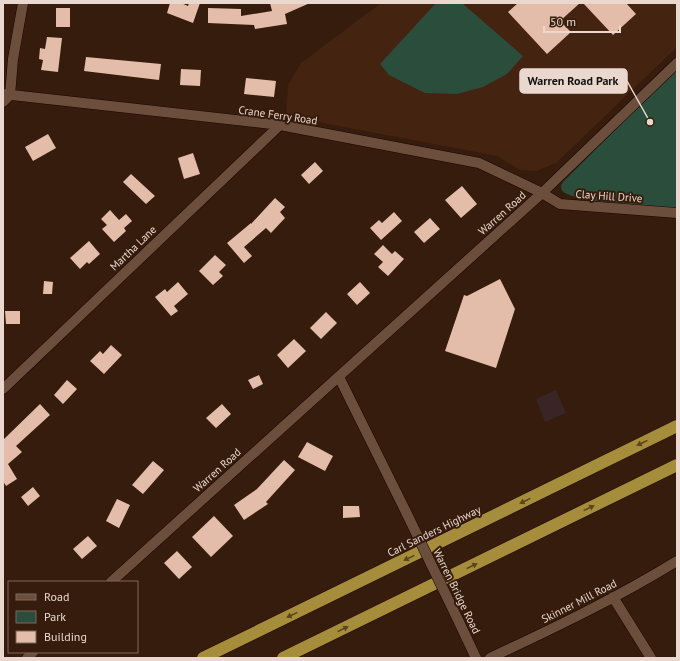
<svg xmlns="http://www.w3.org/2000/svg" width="680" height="661" font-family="'PT Sans',sans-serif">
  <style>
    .built { fill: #442310 }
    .industrial { fill: #392526 }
    .green { fill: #2b4d3c }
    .building { fill: #e3bda9 }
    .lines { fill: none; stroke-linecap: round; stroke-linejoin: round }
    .minor-casing { stroke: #1d0500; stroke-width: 11 }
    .highway-casing { stroke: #1d0500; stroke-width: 13 }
    .minor { stroke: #6c4e3d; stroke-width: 10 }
    .highway { stroke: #a58d3b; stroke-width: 12 }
    .minor-bridge-casing { stroke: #1d0500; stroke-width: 11; stroke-linecap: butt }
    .minor-bridge { stroke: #6c4e3d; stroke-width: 10 }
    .oneway { fill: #5d441c }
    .labels { text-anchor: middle; stroke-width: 4; stroke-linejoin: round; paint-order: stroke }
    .street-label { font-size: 11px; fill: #ead8ce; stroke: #361c0c }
    .leader { fill: none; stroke: #ead8ce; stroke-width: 1.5 }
    .callout-dot { fill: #ead8ce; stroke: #361c0c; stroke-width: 1.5 }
    .callout { fill: #ead8ce; stroke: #ead8ce; stroke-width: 1.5 }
    .callout-label { font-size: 12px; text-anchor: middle; font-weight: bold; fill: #111 }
  </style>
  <rect width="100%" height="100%" fill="#361c0c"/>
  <!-- built -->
  <path class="built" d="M381 3H677V47L556 163 537 171 520 170 497 156 286 116 288 85 301 63Z"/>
  <!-- industrial -->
  <path class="industrial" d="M556 390 566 413 545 422 536 399Z"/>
  <!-- green -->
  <path class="green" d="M436 3H462L523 56 507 74 483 87 457 94 425 93 389 75 380 64Z
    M677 68V210C661 208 567 202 562 190 559 185 564 181 568 177Z"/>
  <!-- building -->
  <path class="building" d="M170 3H181L188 6 189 3H200L193 23 167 13Z
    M270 3H310L285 14 287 24 255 29 254 25 208 23V8L241 9V16L272 11Z
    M518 3H580L560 21 571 32 547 54 508 12Z
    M583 3H626L636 14 613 35Z
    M56 8H70V27H56Z
    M47 37 62 38 58 72 41 70 43 60 39 59 40 48 45 49Z
    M86 57 161 64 159 80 84 71Z
    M181 69 201 70 200 86 180 85Z
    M246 78 276 81 274 97 244 94Z
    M48 134 56 148 33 161 25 147Z
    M193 153 200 174 184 179 178 158Z
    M315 162 323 171 309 184 301 175Z
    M131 174 155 196 146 204 123 182Z
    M462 186 477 204 461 218 445 200Z
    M275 198 285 207 280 212 285 218 271 233 266 228 244 247 252 256 244 263 227 243 251 223V224Z
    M110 210 119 220 126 214 132 221 124 228 126 231 114 242 102 229 107 225 101 219Z
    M394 212 402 221 381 240 370 228 379 220 382 223Z
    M430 218 440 229 424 243 414 232Z
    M89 241 100 254 89 264 87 262 80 269 70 258Z
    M383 245 392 254 395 251 404 259 388 276 378 267 383 262 374 254Z
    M215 255 226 265 219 272 223 276 213 285 199 271Z
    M500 279 515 309 496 368 445 351 464 295 467 296Z
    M44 281 53 282 52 294H43Z
    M178 282 188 294 174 306 178 311 171 316 155 297 165 289 167 292Z
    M360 282 370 293 357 305 347 294Z
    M5 311H20V324H6Z
    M326 312 337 323 321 339 310 328Z
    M294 339 306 351 288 368 277 355Z
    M111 345 122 355 104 374 90 361 100 351 103 354Z
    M259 375 263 384 253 389 248 380Z
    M67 380 77 389 63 404 54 395Z
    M40 404 50 415 16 446 22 452 8 464 17 479 6 486 3 481V440Z
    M222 404 231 414 216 428 206 418Z
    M307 442 333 456 325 471 298 457Z
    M284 460 295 470 266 502 268 504 244 520 234 505 257 489Z
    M153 461 164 470 143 494 132 485Z
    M33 487 40 496 28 506 21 497Z
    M117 499 130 505 119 528 106 521Z
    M343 506H359L360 517 343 518Z
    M214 516 233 536 211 557 192 537Z
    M88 536 97 546 82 559 73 549Z
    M177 551 192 567 179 579 164 563Z"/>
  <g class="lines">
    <!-- minor casing -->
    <g class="minor-casing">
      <path id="minor" d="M3 94 280 125 479 163 542 193 560 204 677 213
        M3 102 10 95 13 59 23 3
        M339 377 406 512
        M3 389 280 125
        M111 582 542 193 677 63
        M613 597 651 658
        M459 622 476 658
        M27 658 33 652
        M490 658C554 628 617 598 677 561"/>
    </g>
    <!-- highway casing -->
    <g class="highway-casing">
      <path id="highway" d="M203 658 677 426
        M283 658 677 465"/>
    </g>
    <!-- minor -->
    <use href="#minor" class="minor"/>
    <!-- highway -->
    <use href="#highway" class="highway"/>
    <!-- minor-bridge casing -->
    <g class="minor-bridge-casing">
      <path id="minor-bridge" d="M406 512 459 622"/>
    </g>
    <!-- minor-bridge -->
    <use href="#minor-bridge" class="minor-bridge"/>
  </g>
  <!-- one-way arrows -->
  <defs><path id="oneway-solid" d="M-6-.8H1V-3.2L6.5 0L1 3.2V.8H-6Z"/></defs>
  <g class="oneway">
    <use href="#oneway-solid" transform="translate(642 443) rotate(154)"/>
    <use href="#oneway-solid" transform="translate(525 501) rotate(154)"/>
    <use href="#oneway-solid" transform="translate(589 508) rotate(-26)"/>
    <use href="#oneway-solid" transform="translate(409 558) rotate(154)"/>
    <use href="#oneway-solid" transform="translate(472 566) rotate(-26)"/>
    <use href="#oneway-solid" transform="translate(292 615) rotate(154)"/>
    <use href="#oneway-solid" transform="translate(343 629) rotate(-26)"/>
  </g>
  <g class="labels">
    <!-- street labels -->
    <g class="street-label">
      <text transform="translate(278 115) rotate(8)" y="4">Crane Ferry Road</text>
      <text transform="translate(609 196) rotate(4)" y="4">Clay Hill Drive</text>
      <text transform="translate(502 213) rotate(-42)" y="4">Warren Road</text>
      <text transform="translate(133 248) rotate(-44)" y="4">Martha Lane</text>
      <text transform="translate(217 470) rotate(-42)" y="4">Warren Road</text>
      <text transform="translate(434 531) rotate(-26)" y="4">Carl Sanders Highway</text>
      <text transform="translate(457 591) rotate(64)" y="4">Warren Bridge Road</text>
      <text transform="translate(579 601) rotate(-27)" y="4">Skinner Mill Road</text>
    </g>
  </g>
  <!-- callouts -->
  <path class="leader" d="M650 122L627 81"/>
  <circle class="callout-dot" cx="650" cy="122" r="4"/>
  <rect class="callout" x="520" y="69" width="107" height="24" rx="4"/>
  <g class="callout-label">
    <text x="573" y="85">Warren Road Park</text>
  </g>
  <!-- border -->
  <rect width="680" height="661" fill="none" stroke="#ead8ce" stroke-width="8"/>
  <!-- legend -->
  <rect x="8" y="581" width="130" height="72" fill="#361c0c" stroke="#7e675a"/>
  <rect x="16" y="594" width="20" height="6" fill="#6c4e3d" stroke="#7e675a"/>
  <text x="44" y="601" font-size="12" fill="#ead8ce">Road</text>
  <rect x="16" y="611" width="20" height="12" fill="#2b4d3c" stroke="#7e675a"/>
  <text x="44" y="621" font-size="12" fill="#ead8ce">Park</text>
  <rect x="16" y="631" width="20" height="12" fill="#e3bda9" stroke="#7e675a"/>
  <text x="44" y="641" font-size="12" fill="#ead8ce">Building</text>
  <!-- scale -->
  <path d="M544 26v6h76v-6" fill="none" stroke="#ead8ce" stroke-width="2"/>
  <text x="550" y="26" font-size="12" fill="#ead8ce" stroke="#361c0c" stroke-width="3" paint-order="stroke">50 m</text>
</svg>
